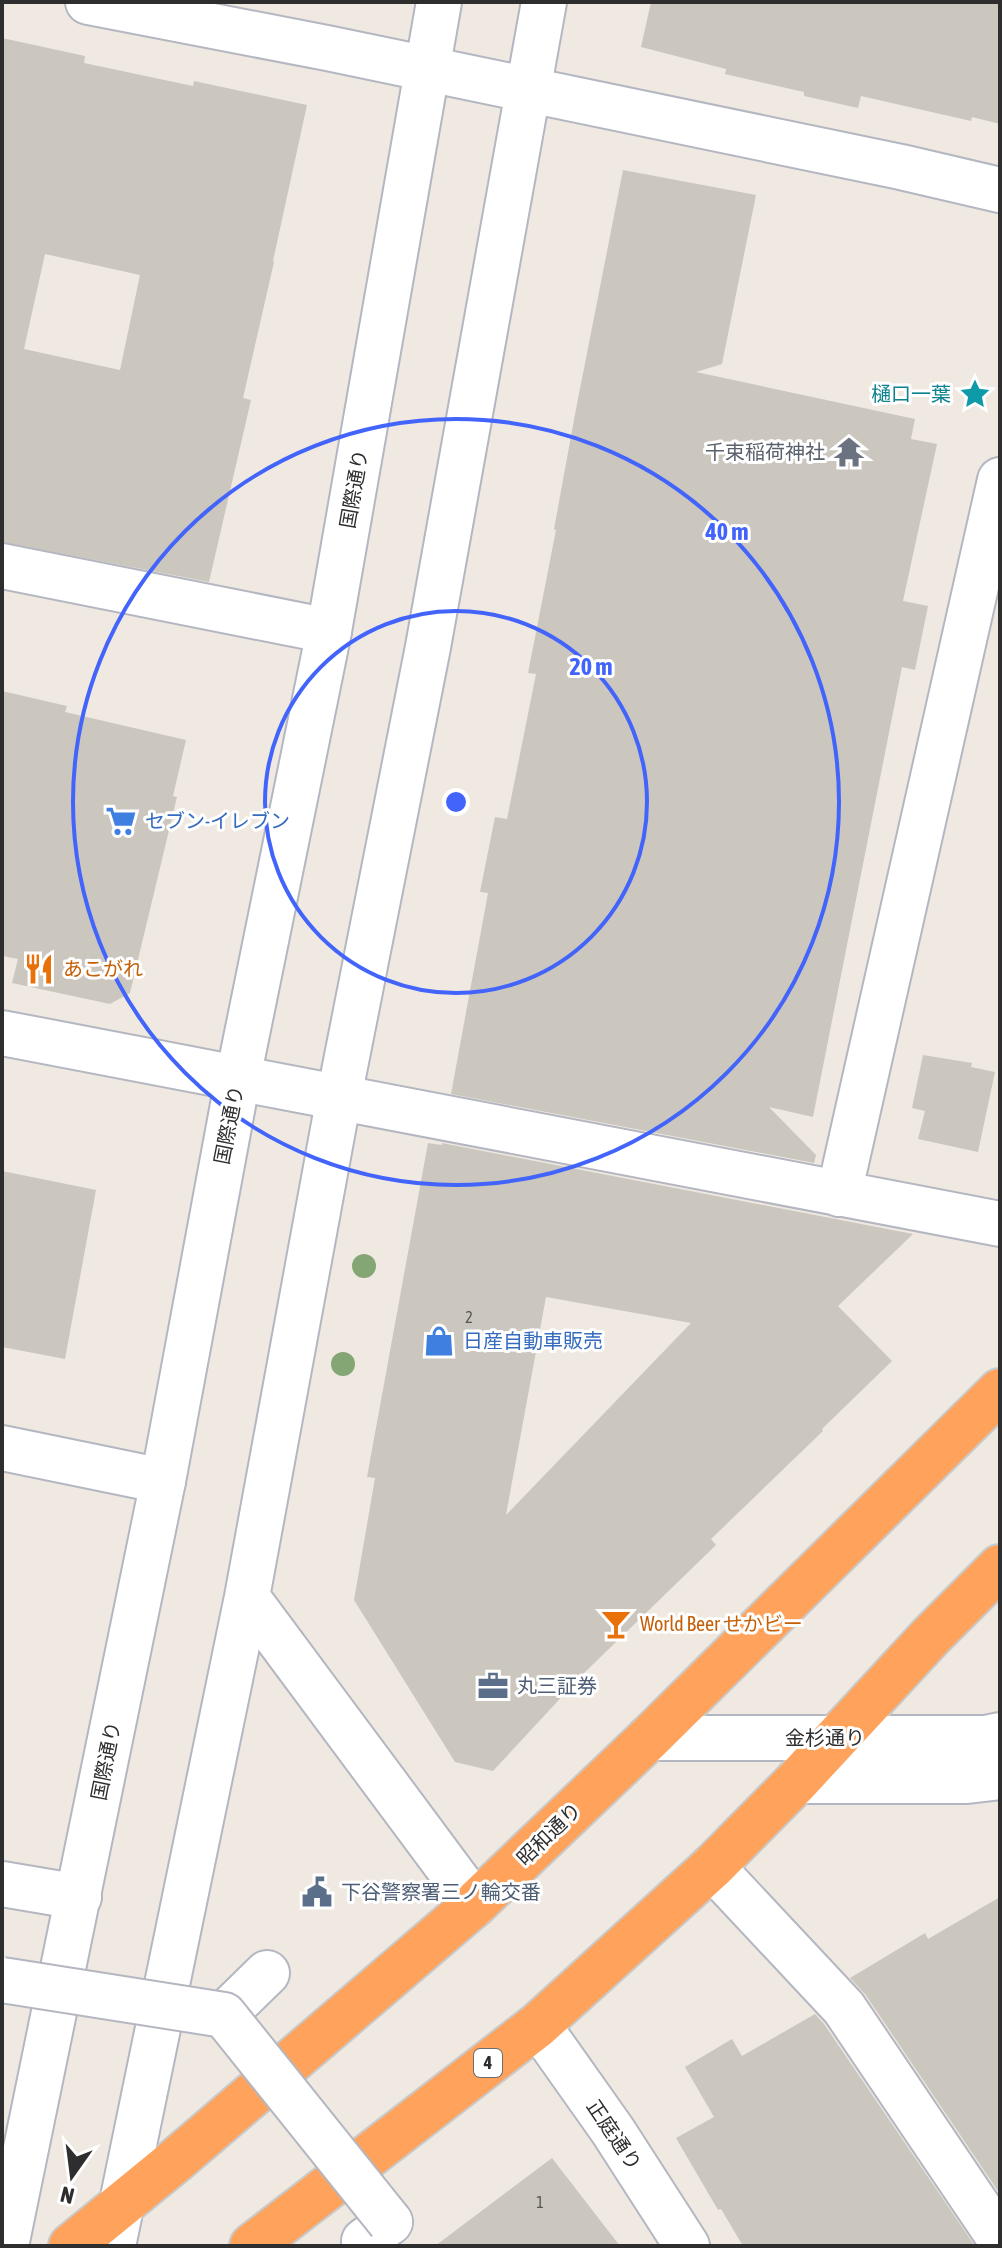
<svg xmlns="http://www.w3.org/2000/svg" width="1002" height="2248" font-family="'Asap Condensed','Noto Sans JP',sans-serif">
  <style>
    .building { fill: #cbc7bf; fill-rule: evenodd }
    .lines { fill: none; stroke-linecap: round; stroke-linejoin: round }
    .street-casing { stroke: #b4b7c1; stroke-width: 48 }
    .secondary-casing { stroke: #b4b7c1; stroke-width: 48 }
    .highway-casing { stroke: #c9c9c9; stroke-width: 48 }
    .street { stroke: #fff; stroke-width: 44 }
    .secondary { stroke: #fff; stroke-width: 44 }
    .highway { stroke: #ffa35c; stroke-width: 44 }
    .street-bridge-casing { stroke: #b4b7c1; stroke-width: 48; stroke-linecap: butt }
    .street-bridge { stroke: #fff; stroke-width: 44 }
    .tree { fill: #84a574 }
    .ring { fill: none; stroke: #4264fb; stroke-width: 4 }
    .labels { text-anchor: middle; stroke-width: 6; stroke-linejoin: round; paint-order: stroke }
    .number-label { font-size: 16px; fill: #555452 }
    .shield { fill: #fff; stroke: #6d6d6d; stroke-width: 2 }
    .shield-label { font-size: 18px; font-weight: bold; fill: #2e2e2e }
    .culture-label { font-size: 20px; fill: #0d838f; stroke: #fff; text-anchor: end }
    .worship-label { font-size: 20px; fill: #5b616d; stroke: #fff; text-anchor: end }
    .street-label { font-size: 20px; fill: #2e2e2e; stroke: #fff }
    .shop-label { font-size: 20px; fill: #366cbe; stroke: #fff; text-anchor: start }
    .food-label { font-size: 20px; fill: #c56008; stroke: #fff; text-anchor: start }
    .service-label { font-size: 20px; fill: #4e5e75; stroke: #fff; text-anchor: start }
    .centre { fill: #4264fb; stroke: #fff; stroke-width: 4 }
    .ring-label { font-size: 24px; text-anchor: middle; font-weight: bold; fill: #4264fb; stroke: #fff; stroke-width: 6; stroke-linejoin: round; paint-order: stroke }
  </style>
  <rect width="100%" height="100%" fill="#efe9e1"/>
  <!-- building -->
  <path class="building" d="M651 2H1000V124L972 117 971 121 861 96 858 108 804 96V92L725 74 726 69 641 47Z
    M2 38 85 56 84 63 193 86 194 81 307 105 273 261 274 262 243 398 251 400 209 582 2 542ZM45 254 140 275 120 370 24 349Z
    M623 170 756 195 722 364 696 372 915 419 911 439 937 444 903 601 928 606 915 670 902 667 813 1117 769 1107 816 1155 814 1163 451 1094 488 893 480 892 495 817 507 819 536 674 528 673 556 530 554 529 576 409Z
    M2 691 67 706 65 712 186 740 173 796 177 797 130 993 110 1004 12 983 18 959 2 956Z
    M923 1055 972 1063 971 1067 995 1072 978 1152 918 1139 925 1111 912 1108Z
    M428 1143 442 1145V1143L913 1234 838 1306 892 1361 822 1429 823 1431 711 1539 716 1545 582 1675 493 1771 455 1762 354 1600 375 1478 367 1477ZM546 1297 691 1323 506 1515Z
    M2 1171 96 1190 65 1359 2 1347Z
    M1000 1897V2194L865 1994 850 1978 925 1933 928 1939Z
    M815 2014 824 2024 975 2246H743L721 2209 718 2210 676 2138 714 2117 685 2067 732 2039 742 2056Z
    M552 2158 620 2246H435Z"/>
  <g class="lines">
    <!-- street casing -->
    <g class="street-casing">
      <path id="street" d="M2 566 329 631
        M2 1033 1000 1224
        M839 1194 1000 480
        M2 1448 163 1481
        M712 1867 844 2008 1000 2239
        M2 1884 79 1897
        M224 2015 267 1973
        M364 2241 390 2222"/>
    </g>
    <!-- secondary casing -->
    <g class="secondary-casing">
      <path id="secondary" d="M88 2 327 48 901 167 1000 190
        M247 1597 475 1904
        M649 1738H985L1000 1735
        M797 1781H967L1000 1777
        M538 2025 613 2131 687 2246
        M6 2246 163 1481 238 1078 329 631 439 2
        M113 2246 247 1597 339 1097 428 647 544 2"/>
    </g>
    <!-- highway casing -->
    <g class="highway-casing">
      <path id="highway" d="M71 2246 175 2161 475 1904 649 1738 1000 1391
        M252 2246 538 2025 712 1867 797 1781 931 1636 1000 1567"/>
    </g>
    <!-- street -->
    <use href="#street" class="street"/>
    <!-- secondary -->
    <use href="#secondary" class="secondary"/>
    <!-- highway -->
    <use href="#highway" class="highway"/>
    <!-- street-bridge casing -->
    <g class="street-bridge-casing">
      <path id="street-bridge" d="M2 1980 224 2015 390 2222"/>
    </g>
    <!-- street-bridge -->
    <use href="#street-bridge" class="street-bridge"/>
  </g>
  <!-- trees -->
  <g class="tree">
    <circle cx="364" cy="1266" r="12"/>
    <circle cx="343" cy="1364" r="12"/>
  </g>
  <!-- distance rings -->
  <g class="ring">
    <circle cx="456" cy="802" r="191"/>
    <circle cx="456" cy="802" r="383"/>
  </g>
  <!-- icons -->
  <defs>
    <g id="sight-bare" transform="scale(2.4)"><path d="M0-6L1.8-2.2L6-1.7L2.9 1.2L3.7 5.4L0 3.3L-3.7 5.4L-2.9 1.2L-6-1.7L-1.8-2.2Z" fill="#0f9aa8" stroke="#fff" stroke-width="2.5" paint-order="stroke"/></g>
    <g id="temple-bare" transform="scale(2.4)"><path d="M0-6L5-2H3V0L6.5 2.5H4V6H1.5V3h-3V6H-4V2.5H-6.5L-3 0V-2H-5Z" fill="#6b7280" stroke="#fff" stroke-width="2.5" paint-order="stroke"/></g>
    <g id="supermarket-bare" transform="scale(2.4)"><path d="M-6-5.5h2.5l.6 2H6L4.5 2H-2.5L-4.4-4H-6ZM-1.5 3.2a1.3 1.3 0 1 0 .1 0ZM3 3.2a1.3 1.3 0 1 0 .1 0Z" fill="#3f7fe0" stroke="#fff" stroke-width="2.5" paint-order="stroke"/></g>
    <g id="restaurant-bare" transform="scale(2.4)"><path d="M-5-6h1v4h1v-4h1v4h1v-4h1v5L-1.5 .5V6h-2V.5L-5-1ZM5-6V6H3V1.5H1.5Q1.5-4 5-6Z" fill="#e8710a" stroke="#fff" stroke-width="2.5" paint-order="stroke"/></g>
    <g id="shop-bare" transform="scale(2.4)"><path d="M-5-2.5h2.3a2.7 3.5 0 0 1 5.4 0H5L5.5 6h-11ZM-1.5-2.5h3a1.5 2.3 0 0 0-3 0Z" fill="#3f7fe0" stroke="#fff" stroke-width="2.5" paint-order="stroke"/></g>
    <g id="bar-bare" transform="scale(2.4)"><path d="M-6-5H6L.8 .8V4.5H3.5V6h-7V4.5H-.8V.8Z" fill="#e8710a" stroke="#fff" stroke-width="2.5" paint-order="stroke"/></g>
    <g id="office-bare" transform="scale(2.4)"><path d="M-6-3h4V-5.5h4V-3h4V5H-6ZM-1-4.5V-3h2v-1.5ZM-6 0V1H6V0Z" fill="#5c6f8a" stroke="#fff" stroke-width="2.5" paint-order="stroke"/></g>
    <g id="civic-bare" transform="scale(2.4)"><path d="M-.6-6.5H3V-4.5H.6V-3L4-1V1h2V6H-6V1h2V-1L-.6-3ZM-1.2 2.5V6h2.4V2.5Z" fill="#5c6f8a" stroke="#fff" stroke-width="2.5" paint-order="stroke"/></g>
  </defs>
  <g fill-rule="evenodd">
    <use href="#sight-bare" x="975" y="394"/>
    <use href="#temple-bare" x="849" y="452"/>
    <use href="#supermarket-bare" x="121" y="821"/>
    <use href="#restaurant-bare" x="39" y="969"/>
    <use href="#shop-bare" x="439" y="1341"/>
    <use href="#bar-bare" x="616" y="1624"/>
    <use href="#office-bare" x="493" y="1686"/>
    <use href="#civic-bare" x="317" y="1892"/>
  </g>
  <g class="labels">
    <!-- number labels -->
    <g class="number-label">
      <text x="469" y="1323">2</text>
      <text x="540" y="2208">1</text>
    </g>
    <!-- shield labels -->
    <rect class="shield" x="474" y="2049" width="28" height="28" rx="6"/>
    <g class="shield-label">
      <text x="488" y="2069">4</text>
    </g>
    <!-- culture labels -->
    <g class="culture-label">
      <text x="951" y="401">樋口一葉</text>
    </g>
    <!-- worship labels -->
    <g class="worship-label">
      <text x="825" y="459">千束稲荷神社</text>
    </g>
    <!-- street labels -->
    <g class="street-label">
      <text transform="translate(354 489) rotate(-80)" y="7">国際通り</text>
      <text transform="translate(229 1125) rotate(-79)" y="7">国際通り</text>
      <text x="825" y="1745">金杉通り</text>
      <text transform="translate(106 1761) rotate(-79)" y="7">国際通り</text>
      <text transform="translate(549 1834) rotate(-44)" y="7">昭和通り</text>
      <text transform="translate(614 2135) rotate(56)" y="7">正庭通り</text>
    </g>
    <!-- shop labels -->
    <g class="shop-label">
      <text x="145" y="828">セブン-イレブン</text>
      <text x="463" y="1348">日産自動車販売</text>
    </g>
    <!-- food labels -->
    <g class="food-label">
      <text x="63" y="976">あこがれ</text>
      <text x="640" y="1631">World Beer せかビー</text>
    </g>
    <!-- service labels -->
    <g class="service-label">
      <text x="517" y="1693">丸三証券</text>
      <text x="341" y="1899">下谷警察署三ノ輪交番</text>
    </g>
  </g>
  <circle cx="456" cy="802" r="12" class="centre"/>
  <g class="ring-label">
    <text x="727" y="540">40 m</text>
    <text x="591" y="675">20 m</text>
  </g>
  <!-- border -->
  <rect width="1002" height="2248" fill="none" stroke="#2e2e2e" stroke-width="8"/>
  <!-- north arrow -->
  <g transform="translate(72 2176) rotate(194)" stroke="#ffffff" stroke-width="6" paint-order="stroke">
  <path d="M0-6L14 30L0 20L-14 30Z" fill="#2e2e2e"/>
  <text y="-12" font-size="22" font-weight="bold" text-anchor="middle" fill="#2e2e2e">N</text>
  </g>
</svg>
